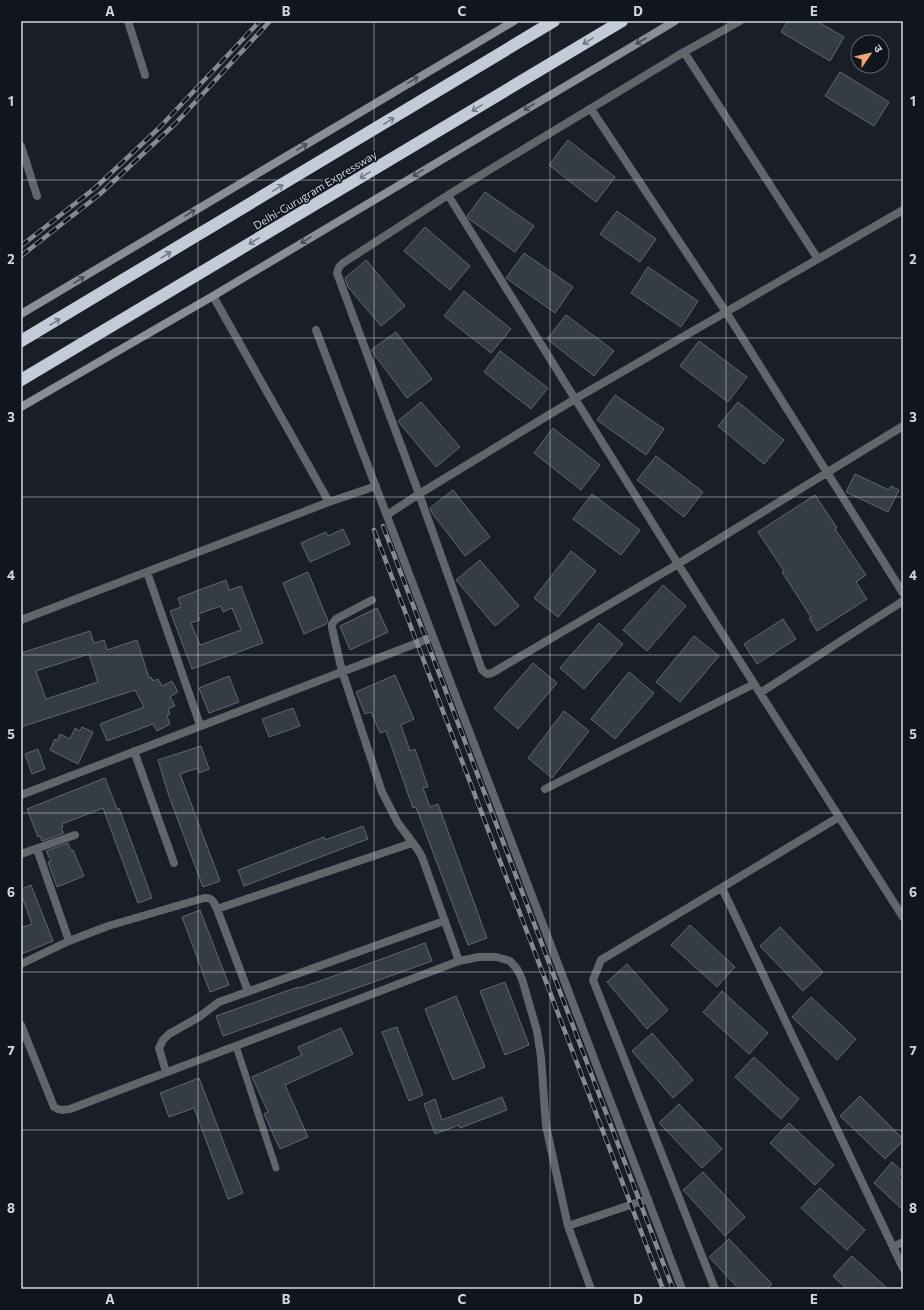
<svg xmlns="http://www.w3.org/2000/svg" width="924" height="1310" font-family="Commissioner,'Noto Sans Devanagari',sans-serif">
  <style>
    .building { fill: #363c46; stroke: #606772; fill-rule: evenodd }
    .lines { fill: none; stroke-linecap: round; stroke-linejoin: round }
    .service { stroke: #62656a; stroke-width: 7 }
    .minor { stroke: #62656a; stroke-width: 8 }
    .tertiary { stroke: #62656a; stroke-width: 8 }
    .secondary { stroke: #8a8e96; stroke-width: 8 }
    .motorway { stroke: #c4cbd8; stroke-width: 12 }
    .rail-casing { stroke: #858990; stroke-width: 4.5 }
    .rail { stroke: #10151e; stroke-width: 3; stroke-dasharray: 9; stroke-linecap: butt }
    .oneway { stroke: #737984 }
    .oneway2 { stroke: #474b54 }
    .grid { fill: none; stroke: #d2d6dc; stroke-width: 1; stroke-opacity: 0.55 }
    .labels { text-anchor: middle; stroke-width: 3; stroke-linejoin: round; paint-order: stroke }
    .street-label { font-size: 11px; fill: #d2d6dc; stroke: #10151e }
    .neatline { fill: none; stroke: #d2d6dc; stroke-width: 1.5 }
    .grid-label { font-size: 13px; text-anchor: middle; font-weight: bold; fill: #d2d6dc }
  </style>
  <rect width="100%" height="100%" fill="#191e27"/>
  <!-- building -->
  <path class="building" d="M788 21H817L844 37 830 61 781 32Z
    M840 72 889 102 874 126 825 96Z
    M568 140 615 177 596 202 549 165Z
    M485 192 534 226 515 252 469 219 467 216Z
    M617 211 656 239 640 262 600 234Z
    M425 227 470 266 450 290 404 251Z
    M524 253 573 287 555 313 506 278Z
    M366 260 405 306 381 326 348 287 345 278Z
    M648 267 698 301 681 327 631 293Z
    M464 291 511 329 491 353 444 316Z
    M566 315 614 351 594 376 547 339Z
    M396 332 432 379 407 398 371 350Z
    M699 341 747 377 728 402 680 366Z
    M500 351 548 388 531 409 484 372Z
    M615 395 664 429 646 455 597 420Z
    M421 402 460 447 436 467 398 421Z
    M738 402 784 440 764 464 718 426Z
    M553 428 600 465 581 490 534 453Z
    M656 456 703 492 684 517 637 480Z
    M855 474 889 490 891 486 899 490 888 512 846 492Z
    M453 490 490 537 465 556 432 513 430 508Z
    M592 494 640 530 621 555 573 519Z
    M815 495 837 528 835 529 866 575 856 582 867 599 817 631 809 618 811 617 782 572 784 571 758 532Z
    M343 529 350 544 310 562 301 543 326 532 328 536Z
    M571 551 596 571 558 617 534 598Z
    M480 560 519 606 495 626 456 580Z
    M308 572 328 621 326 624 304 634 283 583Z
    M226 580 229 590 241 586 263 643 192 669 170 611 181 607 178 598ZM221 606 223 612 232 608 241 630 200 645 191 623 200 620 198 614Z
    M663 585 686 606 647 651 623 630Z
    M377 608 388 632 350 650 340 626Z
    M783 619 796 639 757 664 744 644Z
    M599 623 623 644 584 689 560 668Z
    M90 631 94 643 104 640 107 650 137 640 149 678 151 677 153 681 158 679 162 686 172 681 178 692 170 697 175 706 168 709 170 714 167 716 170 724 157 731 153 724 107 741 100 724 144 707 135 690 21 727V653ZM89 654 98 682 46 699 36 671Z
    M694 636 719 656 680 702 656 682Z
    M533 663 557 683 518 729 494 708Z
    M629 672 654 693 615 739 591 719Z
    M395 675 414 719 401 725 410 751 415 749 428 787 423 788 430 807 438 804 487 938 468 945 416 807 413 808 386 731 380 733 371 712 365 714 356 692Z
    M229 676 239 702 209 713 199 688Z
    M293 708 300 726 269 737 262 719Z
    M564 711 589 731 552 778 528 758Z
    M82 727 93 732 78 764 50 750 55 739 57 741 60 734 70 739 75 728 80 731Z
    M201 746 209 769 199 773 198 768 180 774 220 881 203 887 169 796 158 760Z
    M38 749 45 769 32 774 25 754Z
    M105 778 117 809 119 808 152 898 138 903 103 808 62 824 63 827 61 828 64 833 42 841 40 836 38 837 27 809Z
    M363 826 368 839 244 886 238 870 324 837 325 840Z
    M68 843 71 851 73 850 84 876 57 887 48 862 51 861 46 851Z
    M31 885 53 941 21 954V928L32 924 21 894V889Z
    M200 910 229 985 210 992 182 917Z
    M690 925 735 967 717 987 671 945Z
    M780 927 823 972 803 991 760 946Z
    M425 943 432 961 223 1036 216 1016 298 987 299 988 357 968Z
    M627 964 668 1010 647 1029 607 982Z
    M505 982 529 1045 505 1055 480 991Z
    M722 991 768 1033 749 1054 703 1012Z
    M456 996 485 1067 453 1080 425 1009Z
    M811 997 856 1039 837 1060 792 1017Z
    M397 1027 423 1095 409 1101 382 1032Z
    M341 1028 353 1054 285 1085 308 1137 280 1149 264 1114 268 1112 252 1077 302 1055 298 1047Z
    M652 1033 693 1080 673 1098 632 1051Z
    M754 1057 799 1099 781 1119 735 1077Z
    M199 1078 243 1193 228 1199 194 1108 169 1117 160 1093Z
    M860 1096 903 1139V1141L885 1159 840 1116Z
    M502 1097 507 1110 460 1128 459 1125 435 1134 424 1104 435 1099 442 1120Z
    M679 1104 722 1149 702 1168 659 1123Z
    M789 1123 834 1165 815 1185 770 1143Z
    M892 1162 903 1172 898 1178 903 1182V1210L874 1183Z
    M703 1172 745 1217 725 1236 683 1190Z
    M820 1188 865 1230 847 1250 801 1208Z
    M729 1239 772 1284 766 1289H739L709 1257Z
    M852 1256 888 1289H847L833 1276Z"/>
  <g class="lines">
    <!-- service -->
    <path class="service" d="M236 1046 276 1168"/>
    <!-- minor -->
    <path class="minor" d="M128 21 145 75
      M740 21 684 52 448 195 343 263 339 267 337 273 419 494 482 670 487 674 492 673 678 564 903 426
      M684 52 818 259
      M591 109 726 312 903 593
      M21 146 37 196
      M448 195 678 564 760 693
      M213 296 329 502
      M387 515 419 494 575 399 903 210
      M147 572 200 725
      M372 600 336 619 332 624V628L342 671 382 792 398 823 418 850 422 857 459 961
      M903 601 760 693 903 917
      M21 620 329 502 376 486
      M134 751 174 863
      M545 789 754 684
      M21 795 433 637
      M37 849 69 941
      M21 854 75 835
      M722 888 903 1268
      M217 909 412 843
      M21 964 69 941 108 926 204 898C212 897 214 902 217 909L248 991
      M21 1025 54 1107C60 1111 64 1110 70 1109L459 961 479 957H496L510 961 517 969 522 979 537 1031 541 1057 546 1126 568 1226 591 1289
      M166 1072 159 1048 163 1040 169 1034 199 1017 219 1002 444 921
      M568 1226 648 1199
      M893 1247 903 1242
      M715 1289 593 980 601 960 839 817"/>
    <!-- tertiary -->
    <path class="tertiary" d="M316 330 682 1289"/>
    <!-- secondary -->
    <path class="secondary" d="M21 314 514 21
      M21 407 213 296 675 21"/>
    <!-- motorway -->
    <path class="motorway" d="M21 341 554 21
      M21 380 622 21"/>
    <!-- rail casing -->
    <g class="rail-casing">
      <path id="rail" d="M21 246 95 188 159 128 260 21
        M21 256 100 194 175 124 270 21
        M383 526 673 1289
        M374 530 663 1289"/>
    </g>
    <!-- rail -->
    <use href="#rail" class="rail"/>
  </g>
  <!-- one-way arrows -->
  <defs><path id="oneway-shaft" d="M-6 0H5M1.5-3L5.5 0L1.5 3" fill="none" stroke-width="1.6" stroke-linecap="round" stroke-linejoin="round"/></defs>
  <g class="oneway">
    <use href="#oneway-shaft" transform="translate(588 41) rotate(149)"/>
    <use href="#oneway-shaft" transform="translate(477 108) rotate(149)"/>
    <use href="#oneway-shaft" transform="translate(389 121) rotate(-31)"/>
    <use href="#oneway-shaft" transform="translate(365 175) rotate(149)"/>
    <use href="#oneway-shaft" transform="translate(278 188) rotate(-31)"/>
    <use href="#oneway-shaft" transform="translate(254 241) rotate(149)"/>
    <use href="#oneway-shaft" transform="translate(166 255) rotate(-31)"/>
    <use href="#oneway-shaft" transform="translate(55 322) rotate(-31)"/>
  </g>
  <g class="oneway2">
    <use href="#oneway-shaft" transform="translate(641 41) rotate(150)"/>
    <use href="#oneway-shaft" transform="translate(413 80) rotate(-31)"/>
    <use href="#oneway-shaft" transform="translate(529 107) rotate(149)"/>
    <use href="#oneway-shaft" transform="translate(302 147) rotate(-31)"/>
    <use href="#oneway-shaft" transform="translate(418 173) rotate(149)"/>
    <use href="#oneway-shaft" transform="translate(190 213) rotate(-31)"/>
    <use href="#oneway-shaft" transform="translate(306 240) rotate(149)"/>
    <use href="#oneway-shaft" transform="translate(79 280) rotate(-31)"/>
  </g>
  <!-- grid -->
  <path class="grid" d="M198 21V1289M374 21V1289M550 21V1289M726 21V1289M21 180H903M21 338H903M21 497H903M21 655H903M21 813H903M21 972H903M21 1130H903"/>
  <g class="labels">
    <!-- street labels -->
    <g class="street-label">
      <text transform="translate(315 190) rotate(-31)" y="4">Delhi-Gurugram Expressway</text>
    </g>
  </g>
  <!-- border -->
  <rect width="924" height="1310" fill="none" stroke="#10151e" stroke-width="44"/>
  <!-- north arrow -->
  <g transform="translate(870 54) rotate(56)"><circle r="19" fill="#10151e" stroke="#5e626a"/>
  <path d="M0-3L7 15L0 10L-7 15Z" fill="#efa376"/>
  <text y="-6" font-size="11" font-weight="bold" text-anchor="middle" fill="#d2d6dc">उ</text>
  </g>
  <rect x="22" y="22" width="880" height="1266" class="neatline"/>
  <g class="grid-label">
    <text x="110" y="16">A</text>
    <text x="286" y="16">B</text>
    <text x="462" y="16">C</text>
    <text x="638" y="16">D</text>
    <text x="814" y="16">E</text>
    <text x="11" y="106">1</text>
    <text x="913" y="106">1</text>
    <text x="11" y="264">2</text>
    <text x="913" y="264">2</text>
    <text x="11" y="422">3</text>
    <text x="913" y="422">3</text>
    <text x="11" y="580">4</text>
    <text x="913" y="580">4</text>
    <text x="11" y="739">5</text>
    <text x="913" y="739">5</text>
    <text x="11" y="897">6</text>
    <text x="913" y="897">6</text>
    <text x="11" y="1055">7</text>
    <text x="913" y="1055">7</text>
    <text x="11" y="1213">8</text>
    <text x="913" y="1213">8</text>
    <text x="110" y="1304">A</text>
    <text x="286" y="1304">B</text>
    <text x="462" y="1304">C</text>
    <text x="638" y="1304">D</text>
    <text x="814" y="1304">E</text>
  </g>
</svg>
